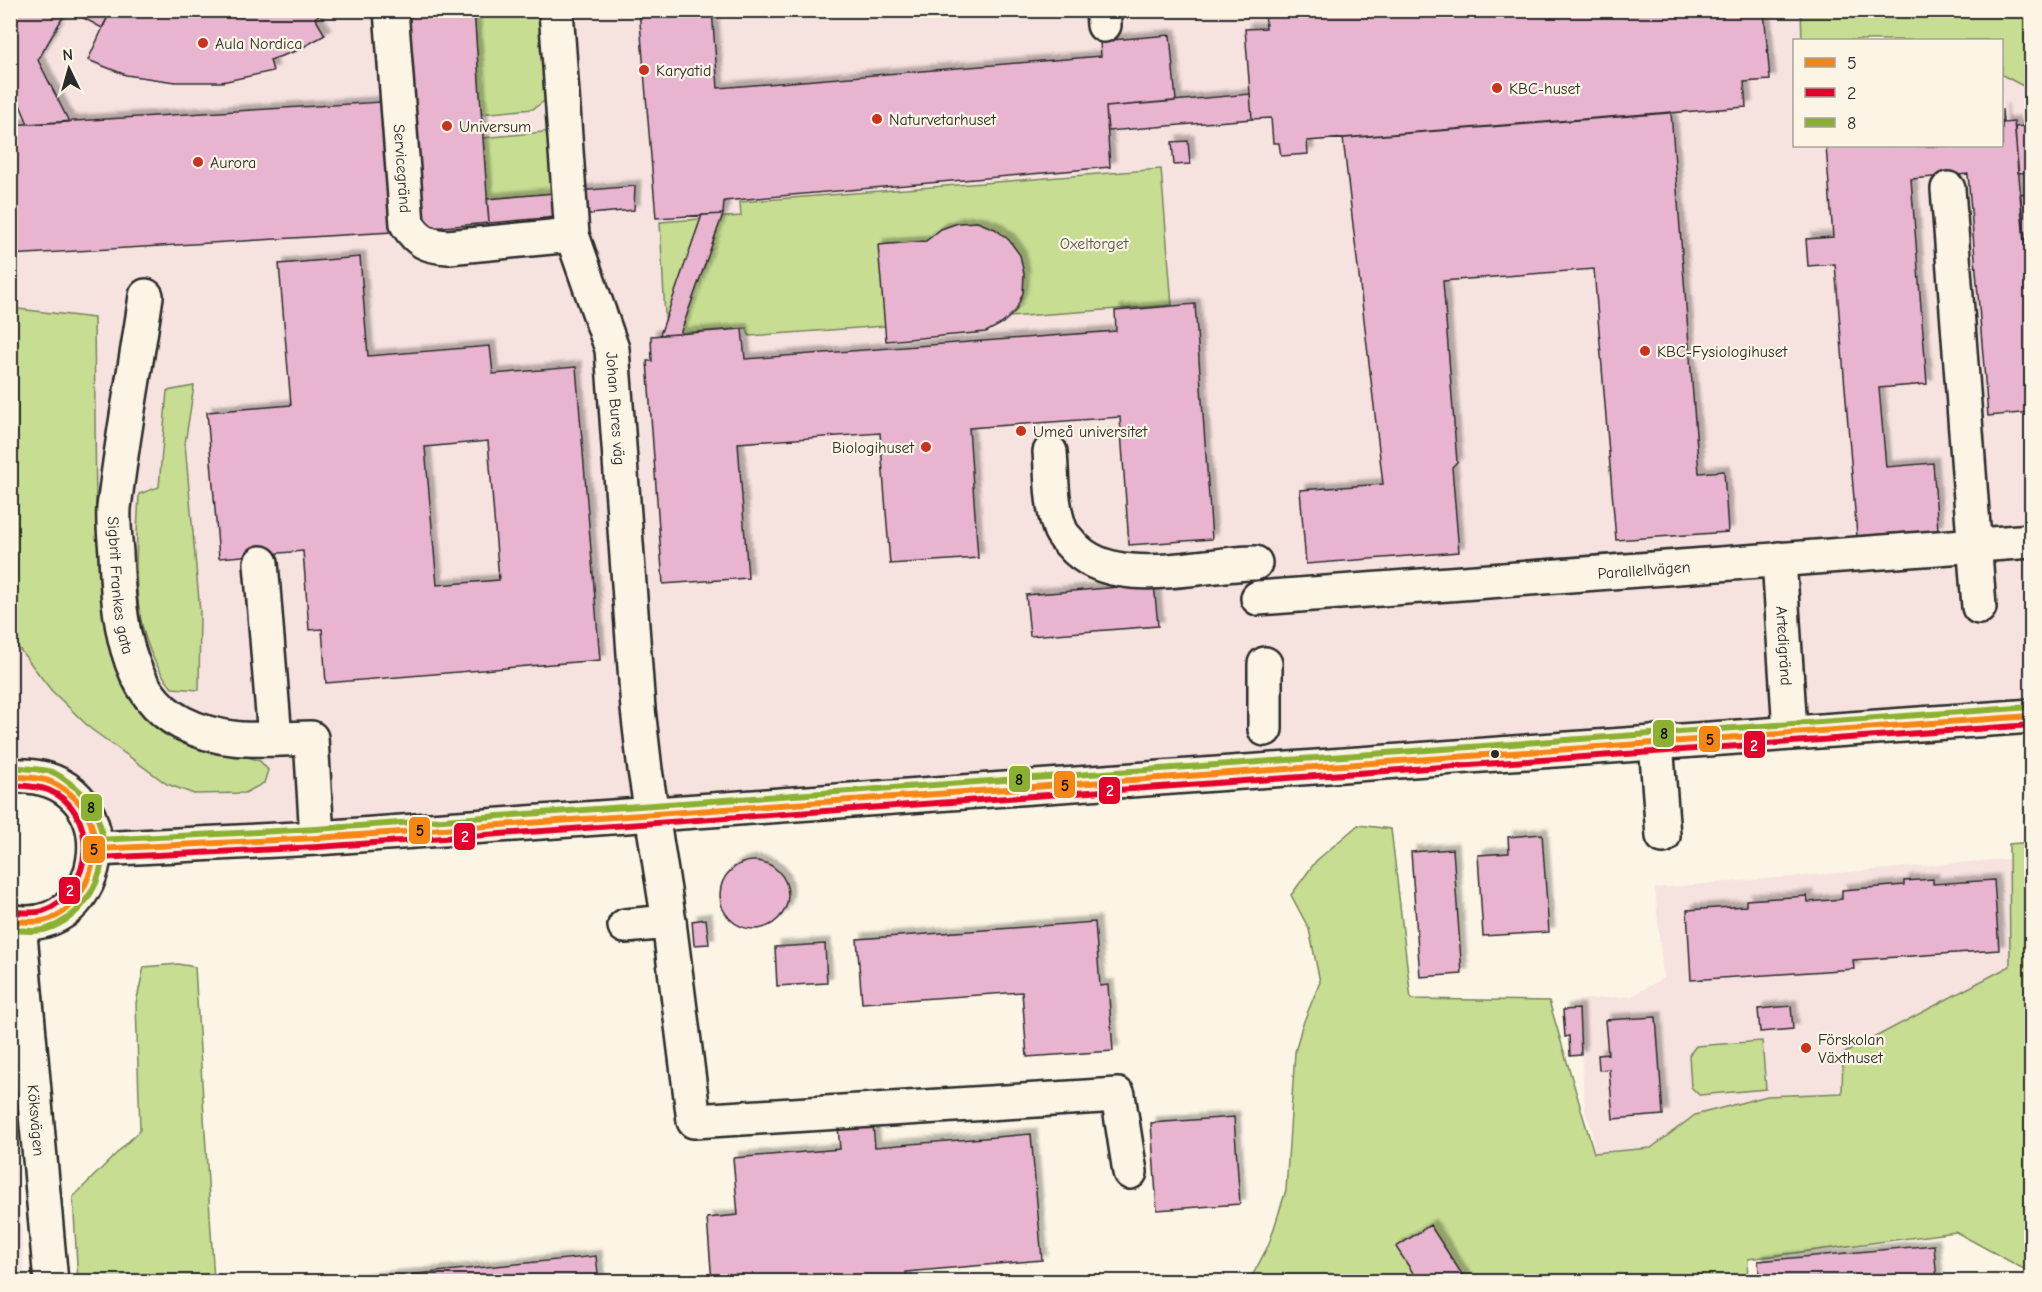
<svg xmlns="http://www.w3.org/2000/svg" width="2042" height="1292" font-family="'Comic Neue',sans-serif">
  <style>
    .built { fill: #f6e2df; fill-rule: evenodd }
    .green { fill: #c7dd92; stroke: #79845e; stroke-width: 1.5 }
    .building { fill: #e9b4d0; stroke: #2b2b2b; stroke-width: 1.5; fill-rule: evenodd; filter: url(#shadow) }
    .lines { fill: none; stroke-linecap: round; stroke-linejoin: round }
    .minor-casing { stroke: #2b2b2b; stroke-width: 38 }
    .minor { stroke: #fcf5e5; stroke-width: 33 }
    .bus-1-casing { stroke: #fcf5e5; stroke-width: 10 }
    .bus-2-casing { stroke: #fcf5e5; stroke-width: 10 }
    .bus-3-casing { stroke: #fcf5e5; stroke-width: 10 }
    .bus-1 { stroke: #f68712; stroke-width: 6 }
    .bus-2 { stroke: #e4002b; stroke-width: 6 }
    .bus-3 { stroke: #8bb032; stroke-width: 6 }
    .poi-dot { fill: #c8321e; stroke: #fcf5e5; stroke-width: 2 }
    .bus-dot { fill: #2b2b2b; stroke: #fcf5e5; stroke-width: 2 }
    .labels { text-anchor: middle; stroke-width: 4.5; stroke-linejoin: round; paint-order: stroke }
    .poi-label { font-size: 16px; fill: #2b2b2b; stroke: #fcf5e5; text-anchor: start }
    .street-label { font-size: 16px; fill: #2b2b2b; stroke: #fcf5e5 }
    .park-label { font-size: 16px; fill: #525845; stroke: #fcf5e5 }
    .line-badge { stroke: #fcf5e5; stroke-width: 2 }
    .badge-label { font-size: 16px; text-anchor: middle; font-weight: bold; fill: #fff }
    .pale-badge-label { font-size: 16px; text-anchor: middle; font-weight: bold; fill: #111 }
  </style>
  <defs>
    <filter id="shadow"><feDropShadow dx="5.5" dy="-5.5" stdDeviation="1.5" flood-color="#0004"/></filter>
  </defs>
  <rect width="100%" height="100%" fill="#fcf5e5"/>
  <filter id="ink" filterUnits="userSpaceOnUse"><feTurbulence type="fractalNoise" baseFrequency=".0167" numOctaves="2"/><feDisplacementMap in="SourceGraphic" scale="12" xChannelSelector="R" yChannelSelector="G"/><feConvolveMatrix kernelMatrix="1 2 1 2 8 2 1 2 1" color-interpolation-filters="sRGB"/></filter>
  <g filter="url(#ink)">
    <!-- built -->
    <path class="built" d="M11 11H2031V716L97 849 90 818 11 776ZM1794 40H2002V146H1794Z
      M2018 858 2031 1200 1594 1153 1592 1129 1585 1112 1578 1000 1632 996 1663 978 1655 888Z
      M10 1079H11L25 1281H11Z"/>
    <!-- green -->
    <path class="green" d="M474 11H541L547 99 533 109 481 114Z
      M1801 11H2031V90L2002 75V40H1802Z
      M552 131 556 193 487 199 483 138Z
      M1161 169 1172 305 749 336 747 328 666 334 660 222 741 216 740 202Z
      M10 308 94 318 96 511H107L118 663 221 748 260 761 268 770 264 783 245 793 194 794 167 784 91 729 51 690 11 638Z
      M194 386 185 444 200 612 199 690 172 688C127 633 136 562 139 494L159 487 167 391Z
      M1358 825 1391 829 1411 999 1549 1001 1594 1153 1651 1148 1695 1115 1767 1096 1842 1093 1843 1054 2010 966 2009 844 2031 842V1273L1956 1232 1748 1259 1747 1281 1249 1282 1269 1244 1286 1190 1295 1052 1302 1026 1320 982 1309 929 1291 895 1316 861Z
      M178 964 195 967 214 1281H78L73 1197 140 1130 136 1003 144 967Z
      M1762 1041 1766 1089 1699 1095 1691 1087 1689 1055 1696 1046Z"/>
    <!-- building -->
    <path class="building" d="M19 10H67L38 60 69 122 28 124 10 81V21Z
      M69 10H111L102 28Z
      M111 10H325L315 18 325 35 296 51 270 60 273 71 222 82H175L126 75 88 60Z
      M403 10H474L489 223 419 229Z
      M639 10H712L718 88 1101 56 1100 41 1170 35 1176 101 1106 107 1110 167 724 201 723 214 656 218Z
      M1265 10H1764L1770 80 1744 82 1746 107 1307 141 1308 154 1281 156 1279 143H1273L1271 118 1252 119 1245 29 1266 28Z
      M1250 94 1252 119 1108 131 1106 107Z
      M381 102 392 232 10 255V125Z
      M2002 109 2003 123 2014 122 2032 318V412L1988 416 1968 174 1911 179 1927 384 1879 388 1886 467 1933 463 1938 530 1857 536 1835 264 1808 266 1806 239 1833 237 1826 146H2002Z
      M1671 112 1699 473 1724 471 1728 532 1616 540 1594 269 1443 281 1457 462 1452 467 1459 552 1306 564 1300 490 1383 484 1343 138Z
      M2032 125V172L2018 173 2015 127Z
      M1188 141 1190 164 1174 165 1172 142Z
      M635 186 634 210 489 223 487 199Z
      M2032 193V240L2024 241 2020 194Z
      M723 214 680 334 660 335 702 215Z
      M977 222 995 229 1009 240 1020 255 1024 274 1023 293 1016 310 1003 323 986 332 886 341 878 245 926 241 941 229 958 223Z
      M360 257 368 356 490 346 493 374 576 367 600 660 326 683 322 629 309 630 303 551 219 558 207 412 291 405 279 264ZM488 441 499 580 437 585 425 447Z
      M1195 304 1212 539 1129 545 1120 417 969 428 978 558 890 564 880 433 738 443 748 578 663 584 647 361H652L651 336 742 329 745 359 1116 331 1115 311Z
      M1154 584 1158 626 1030 636 1026 595Z
      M1542 834 1549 932 1483 936 1478 855 1509 853 1508 837Z
      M1453 849 1462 974 1420 977 1411 852Z
      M720 895a34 34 0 1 1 68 0a34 34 0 1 1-68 0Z
      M1933 879V884L1994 880 1999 950 1853 960 1854 969 1691 980 1687 910 1746 906V900L1807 896 1808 902 1842 899V890L1904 885V881Z
      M706 919 709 944 694 945 692 921Z
      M1095 922 1100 986 1108 985 1113 1051 1027 1057 1022 992 862 1003 857 939Z
      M825 944 827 983 777 986 775 947Z
      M1791 1006 1793 1029 1760 1032 1758 1009Z
      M1579 1009 1581 1055 1570 1056 1569 1036 1565 1037 1563 1010Z
      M1656 1017 1663 1115 1613 1119 1609 1069 1599 1070 1598 1055 1608 1054 1605 1020Z
      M1234 1117 1240 1204 1157 1210 1151 1123Z
      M873 1124 875 1147 1031 1134 1042 1260 906 1272 907 1282H712L707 1218 738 1215 733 1158 840 1149 838 1127Z
      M1430 1225 1467 1282H1419L1396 1247Z
      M1934 1245 1937 1282H1760L1758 1261Z
      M596 1256 599 1282H337Z"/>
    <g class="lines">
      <!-- minor casing -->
      <g class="minor-casing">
        <g id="minor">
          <path id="s1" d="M391 10 407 224C418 241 427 246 448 247L572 235"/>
          <path id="s2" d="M556 10 572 235 612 349 638 709 645 770 669 922 625 926"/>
          <path d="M1103 10 1104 25"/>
          <path d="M1948 189 1979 607"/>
          <path id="s3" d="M146 296C136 367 122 437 114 508 113 523 115 539 116 553 118 611 123 693 182 723 225 745 265 739 311 738L317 838"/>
          <path d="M1050 452C1052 478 1051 505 1060 529 1062 535 1067 539 1071 544 1111 592 1201 563 1255 563"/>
          <path id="s4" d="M1779 559 1790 731"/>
          <path d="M261 563 275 739"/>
          <path id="s5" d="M1258 598 2032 541"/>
          <path d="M1265 664V729"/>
          <path d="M1656 742 1663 836"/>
          <path d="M10 776C136 768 109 943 10 921"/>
          <path d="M97 849 317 838 2032 716"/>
          <path d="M669 922 694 1121 1118 1095 1130 1172"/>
          <path id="s6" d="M19 923 51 1282"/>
        </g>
      </g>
      <!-- minor -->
      <use href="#minor" class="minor"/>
      <!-- bus-1 casing -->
      <g class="bus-1-casing">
        <path id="bus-1" d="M10 776C23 778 40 777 51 782 69 790 85 805 91 824 103 859 82 913 43 921 33 923 21 921 10 921
          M97 849 317 838 2032 716"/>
      </g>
      <!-- bus-2 casing -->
      <g class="bus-2-casing">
        <path id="bus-2" d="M10 785C22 786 37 786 48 790 101 811 94 892 43 911 34 914 20 912 10 912
          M97 858 318 847 2032 725"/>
      </g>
      <!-- bus-3 casing -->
      <g class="bus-3-casing">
        <path id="bus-3" d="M97 840 316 829 2031 707
          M10 930C21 930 37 933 47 929 110 907 124 818 68 782 63 778 58 774 52 772 40 768 24 769 11 767"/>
      </g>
      <!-- bus-1 -->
      <use href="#bus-1" class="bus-1"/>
      <!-- bus-2 -->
      <use href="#bus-2" class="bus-2"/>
      <!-- bus-3 -->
      <use href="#bus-3" class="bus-3"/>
    </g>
  </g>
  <!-- markers -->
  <g class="poi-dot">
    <circle cx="203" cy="43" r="6"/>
    <circle cx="644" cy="70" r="6"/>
    <circle cx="1497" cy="88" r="6"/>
    <circle cx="877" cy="119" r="6"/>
    <circle cx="447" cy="126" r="6"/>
    <circle cx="198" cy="162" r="6"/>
    <circle cx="1645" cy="351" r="6"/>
    <circle cx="1021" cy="431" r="6"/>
    <circle cx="926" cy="447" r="6"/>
    <circle cx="1806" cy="1048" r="6"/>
  </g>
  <circle class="bus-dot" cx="1495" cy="754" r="5"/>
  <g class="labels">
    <!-- poi labels -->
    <g class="poi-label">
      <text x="215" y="49">Aula Nordica</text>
      <text x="656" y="76">Karyatid</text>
      <text x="1509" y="94">KBC-huset</text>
      <text x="889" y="125">Naturvetarhuset</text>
      <text x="459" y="132">Universum</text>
      <text x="210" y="168">Aurora</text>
      <text x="1657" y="357">KBC-Fysiologihuset</text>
      <text x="1033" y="437">Umeå universitet</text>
      <text x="914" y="453" text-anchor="end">Biologihuset</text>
      <text x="1818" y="1045">Förskolan<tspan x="1818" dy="18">Växthuset</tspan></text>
    </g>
    <!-- street labels -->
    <g class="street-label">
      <text dy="6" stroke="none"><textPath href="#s1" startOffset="159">Servicegränd</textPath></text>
      <text dy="6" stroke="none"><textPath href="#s2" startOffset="406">Johan Bures väg</textPath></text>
      <text dy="6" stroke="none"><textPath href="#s5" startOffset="387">Parallellvägen</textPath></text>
      <text dy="6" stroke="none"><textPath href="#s3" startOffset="292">Sigbrit Frankes gata</textPath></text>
      <text dy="6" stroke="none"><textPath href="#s4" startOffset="87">Artedigränd</textPath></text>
      <text dy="6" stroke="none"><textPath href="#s6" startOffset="198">Köksvägen</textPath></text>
    </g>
    <!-- park labels -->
    <g class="park-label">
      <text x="1094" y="249">Oxeltorget</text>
    </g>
  </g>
  <g class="line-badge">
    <rect x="1652" y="719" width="23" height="29" rx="6" fill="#8bb032"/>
    <rect x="1698" y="725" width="23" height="28" rx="6" fill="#f68712"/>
    <rect x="1743" y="730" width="23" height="29" rx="6" fill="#e4002b"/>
    <rect x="1008" y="765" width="23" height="28" rx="6" fill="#8bb032"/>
    <rect x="1053" y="770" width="23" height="29" rx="6" fill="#f68712"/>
    <rect x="1098" y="776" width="23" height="29" rx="6" fill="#e4002b"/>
    <rect x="80" y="793" width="23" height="29" rx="6" fill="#8bb032"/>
    <rect x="408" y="816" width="23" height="29" rx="6" fill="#f68712"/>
    <rect x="453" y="822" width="23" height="29" rx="6" fill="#e4002b"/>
    <rect x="82" y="835" width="24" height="29" rx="6" fill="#f68712"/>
    <rect x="58" y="876" width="23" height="29" rx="6" fill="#e4002b"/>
  </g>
  <g class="badge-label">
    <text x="1754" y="751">2</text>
    <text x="1110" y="796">2</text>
    <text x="465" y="842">2</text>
    <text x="70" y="896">2</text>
  </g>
  <g class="pale-badge-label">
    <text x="1664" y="739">8</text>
    <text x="1710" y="745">5</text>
    <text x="1019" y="785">8</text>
    <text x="1065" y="791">5</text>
    <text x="91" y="813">8</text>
    <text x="420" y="836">5</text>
    <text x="94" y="855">5</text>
  </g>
  <!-- margin -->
  <rect width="2042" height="1292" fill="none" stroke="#fcf5e5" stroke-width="36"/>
  <rect x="18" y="18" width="2006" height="1256" fill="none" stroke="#2b2b2b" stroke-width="2" filter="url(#ink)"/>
  <!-- legend -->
  <rect x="1793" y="39" width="210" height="108" fill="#fcf5e5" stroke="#a8a49b" stroke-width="1.5"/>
  <rect x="1805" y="58" width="30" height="9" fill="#f68712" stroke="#a8a49b" stroke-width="1.5"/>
  <text x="1847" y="69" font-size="18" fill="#2b2b2b">5</text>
  <rect x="1805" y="88" width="30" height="9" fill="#e4002b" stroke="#a8a49b" stroke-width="1.5"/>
  <text x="1847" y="99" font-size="18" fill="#2b2b2b">2</text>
  <rect x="1805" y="118" width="30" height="9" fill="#8bb032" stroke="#a8a49b" stroke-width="1.5"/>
  <text x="1847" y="129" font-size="18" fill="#2b2b2b">8</text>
  <!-- north arrow -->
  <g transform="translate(69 69) rotate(355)" stroke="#fcf5e5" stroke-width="4.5" paint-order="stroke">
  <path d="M0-4.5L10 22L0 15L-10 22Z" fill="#2b2b2b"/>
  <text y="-9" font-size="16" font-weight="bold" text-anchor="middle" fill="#2b2b2b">N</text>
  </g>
</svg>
